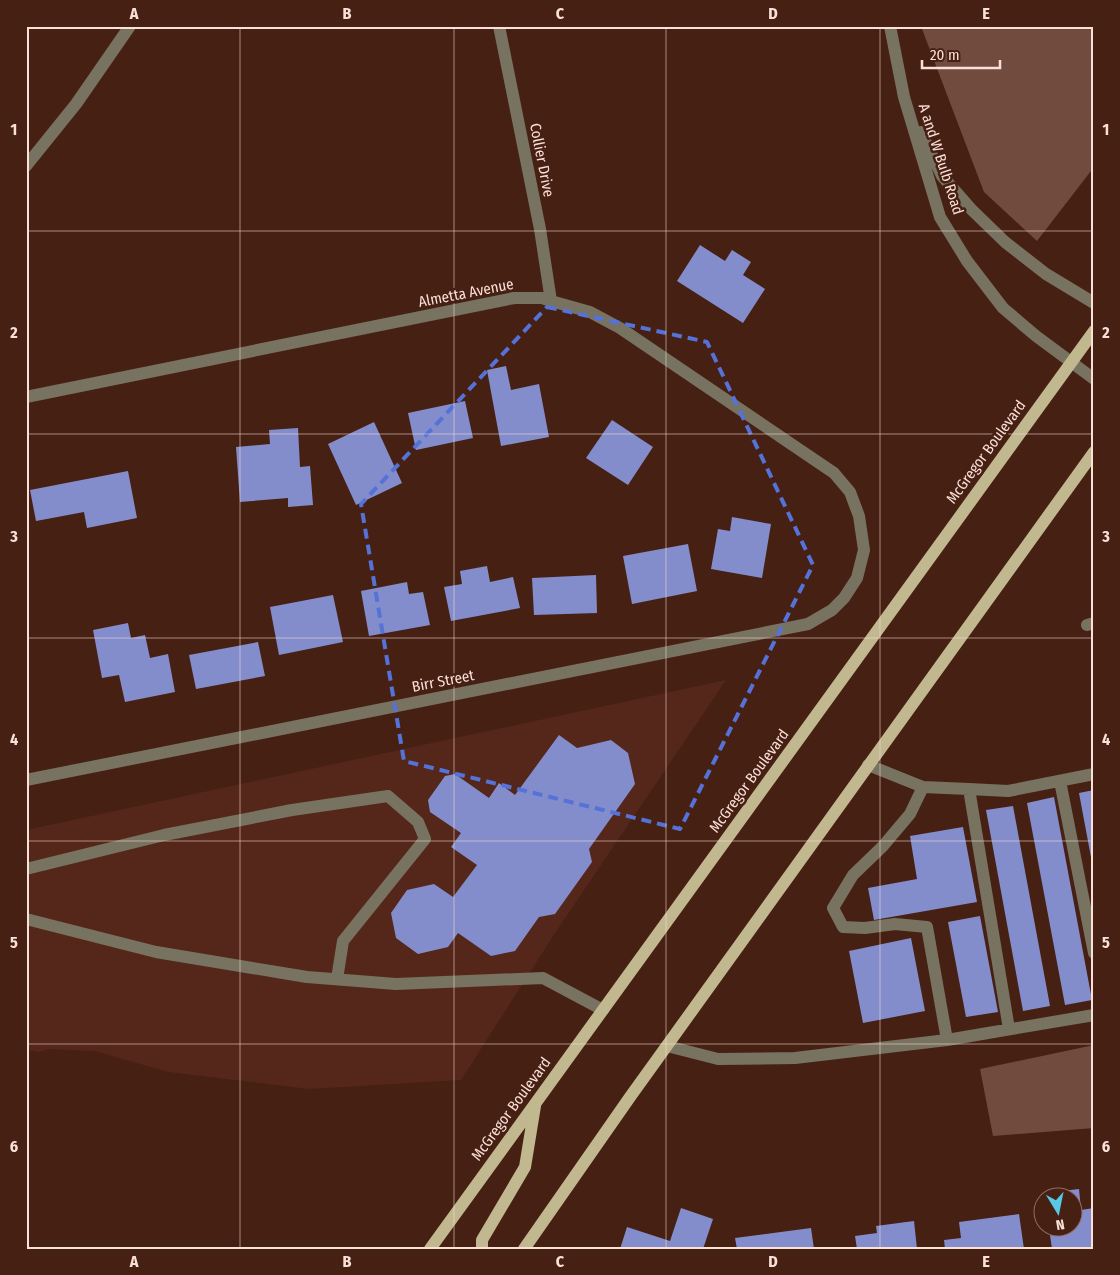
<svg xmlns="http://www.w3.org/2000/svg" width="1120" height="1275" font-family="'Fira Sans Condensed',sans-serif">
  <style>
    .built { fill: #55271a }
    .green { fill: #724b3f }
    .building { fill: #848dcb }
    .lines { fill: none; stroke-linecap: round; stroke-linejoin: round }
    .minor { stroke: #777360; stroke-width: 12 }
    .major { stroke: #c1b890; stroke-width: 12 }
    .marked { fill: none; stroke: #5472d8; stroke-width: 4; stroke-dasharray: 10 6; stroke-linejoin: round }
    .grid { fill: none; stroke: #fbe0d8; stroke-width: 1; stroke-opacity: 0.55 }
    .labels { text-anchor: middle; stroke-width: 5; stroke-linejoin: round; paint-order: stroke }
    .street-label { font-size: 15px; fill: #fbe0d8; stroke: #472014 }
    .neatline { fill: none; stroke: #fbe0d8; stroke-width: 2 }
    .grid-label { font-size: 16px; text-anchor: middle; font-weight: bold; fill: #fbe0d8 }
  </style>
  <rect width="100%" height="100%" fill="#472014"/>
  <!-- built -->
  <path class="built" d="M726 680 557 930 461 1080 309 1089 168 1072 95 1051 48 1049 39 1052 26 1049V830Z"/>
  <!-- green -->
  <path class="green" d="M918 26H1094V167L1037 241 984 192 922 29Z
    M1094 1045V1128L993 1136 980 1069Z"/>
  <!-- building -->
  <path class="building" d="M700 245 725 261 732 250 751 262 743 275 765 289 743 323 677 281Z
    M506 366 511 390 539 384 549 437 501 446 487 370Z
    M465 401 473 438 416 450 408 413Z
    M612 420 653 447 628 485 586 458Z
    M374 422 402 483 356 505 328 444Z
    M298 428 300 467 310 466 313 505 288 507V498L240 502 236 447 270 444 269 430Z
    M128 471 137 518 87 528 84 512 36 521 30 490Z
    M732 517 771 524 762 578 711 569 718 529 730 531Z
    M688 544 697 591 632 604 623 556Z
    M487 566 490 582 513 577 520 608 451 621 444 587 462 584 460 571Z
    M596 575 597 613 534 615 532 578Z
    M407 582 409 594 423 592 430 625 369 636 361 591Z
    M333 595 343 642 279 655 270 607Z
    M128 623 131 638 145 635 150 658 168 654 175 692 125 702 119 675 102 678 93 630Z
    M258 642 265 676 196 689 189 655Z
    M559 735 577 748 611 740 628 753 635 784 589 849 592 862 555 914 539 917 515 951 491 956 458 933 448 947 418 954 396 938 391 913 407 890 434 884 453 897 477 865 451 847 461 833 430 812 428 800 445 776 455 774 489 798 499 783 515 795Z
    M1094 790V868H1093L1079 793Z
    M1054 797 1092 1000 1065 1005 1027 803Z
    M1013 806 1050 1006 1023 1011 986 810Z
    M963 827 977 902 874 920 868 888 917 879 910 836Z
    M980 916 998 1012 966 1017 948 922Z
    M911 938 925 1011 863 1023 849 951Z
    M1079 1189 1081 1210 1094 1208V1249H1052L1049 1228H1072V1198H1045V1193Z
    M681 1208 713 1219 703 1249H620L627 1227 670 1241Z
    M1019 1214 1024 1249H945L944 1240 961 1238 959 1222Z
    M914 1221 917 1249H857L855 1236 877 1233 876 1226Z
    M811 1228 814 1249H737L735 1238Z"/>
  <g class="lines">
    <!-- minor -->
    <path class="minor" d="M499 26 540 229 551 301
      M890 26 904 97 940 217 967 261 1003 308 1036 336 1094 379
      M921 132 942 176 971 209 1005 242 1046 274 1094 303
      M26 166 76 104 130 26
      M26 397 514 298H542L551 301 590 312 620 328 834 473 850 492 859 516 864 550 857 578 844 598 832 610 808 624 26 780
      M1087 625 1094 623
      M868 765 923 787 969 789 1008 791 1094 774
      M1060 781 1094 953
      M923 787 910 814 883 846 853 875 833 908 843 927 865 928 895 924 927 927 947 1040
      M969 789 1009 1029
      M26 869 164 835 292 810 388 796 418 822 425 839 343 941 337 979
      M26 919 156 952 307 977 396 984 543 978 603 1010
      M667 1046 718 1059 795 1058 947 1040 1094 1015"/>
    <!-- major -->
    <path class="major" d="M430 1249 1094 331
      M482 1249V1240L525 1167 535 1106
      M524 1249 630 1097 1094 452"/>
  </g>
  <!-- marked area -->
  <path class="marked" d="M547 307 707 342 813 565 680 829 404 761 361 504Z"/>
  <!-- grid -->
  <path class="grid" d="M240 26V1249M454 26V1249M666 26V1249M880 26V1249M26 231H1094M26 434H1094M26 638H1094M26 841H1094M26 1044H1094"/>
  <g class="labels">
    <!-- street labels -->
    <g class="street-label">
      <text transform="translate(941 159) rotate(72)" y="5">A and W Bulb Road</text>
      <text transform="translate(542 160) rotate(79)" y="5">Collier Drive</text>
      <text transform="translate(466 293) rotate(-11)" y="5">Almetta Avenue</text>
      <text transform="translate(986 452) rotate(-54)" y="5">McGregor Boulevard</text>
      <text transform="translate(443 681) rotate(-11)" y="5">Birr Street</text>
      <text transform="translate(749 781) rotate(-54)" y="5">McGregor Boulevard</text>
      <text transform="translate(511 1109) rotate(-54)" y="5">McGregor Boulevard</text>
    </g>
  </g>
  <!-- border -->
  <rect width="1120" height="1275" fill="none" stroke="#472014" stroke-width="55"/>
  <!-- north arrow -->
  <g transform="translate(1058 1212) rotate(170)"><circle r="24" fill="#472014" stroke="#8f6d62"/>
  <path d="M0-4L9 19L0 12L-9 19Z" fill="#59c8e4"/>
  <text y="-8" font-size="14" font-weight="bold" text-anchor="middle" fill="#fbe0d8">N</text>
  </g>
  <!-- scale -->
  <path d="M922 60v8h78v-8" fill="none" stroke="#fbe0d8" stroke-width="2.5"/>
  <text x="930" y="60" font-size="15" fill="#fbe0d8" stroke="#472014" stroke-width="4" paint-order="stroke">20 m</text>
  <rect x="28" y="28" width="1064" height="1220" class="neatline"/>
  <g class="grid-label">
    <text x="134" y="19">A</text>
    <text x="347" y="19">B</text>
    <text x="560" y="19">C</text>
    <text x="773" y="19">D</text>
    <text x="986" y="19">E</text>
    <text x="14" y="135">1</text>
    <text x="1106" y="135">1</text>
    <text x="14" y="338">2</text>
    <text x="1106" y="338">2</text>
    <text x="14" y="542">3</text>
    <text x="1106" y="542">3</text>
    <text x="14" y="745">4</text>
    <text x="1106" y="745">4</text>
    <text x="14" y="948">5</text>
    <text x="1106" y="948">5</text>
    <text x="14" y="1152">6</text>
    <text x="1106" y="1152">6</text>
    <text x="134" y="1267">A</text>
    <text x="347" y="1267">B</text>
    <text x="560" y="1267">C</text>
    <text x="773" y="1267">D</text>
    <text x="986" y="1267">E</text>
  </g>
</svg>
